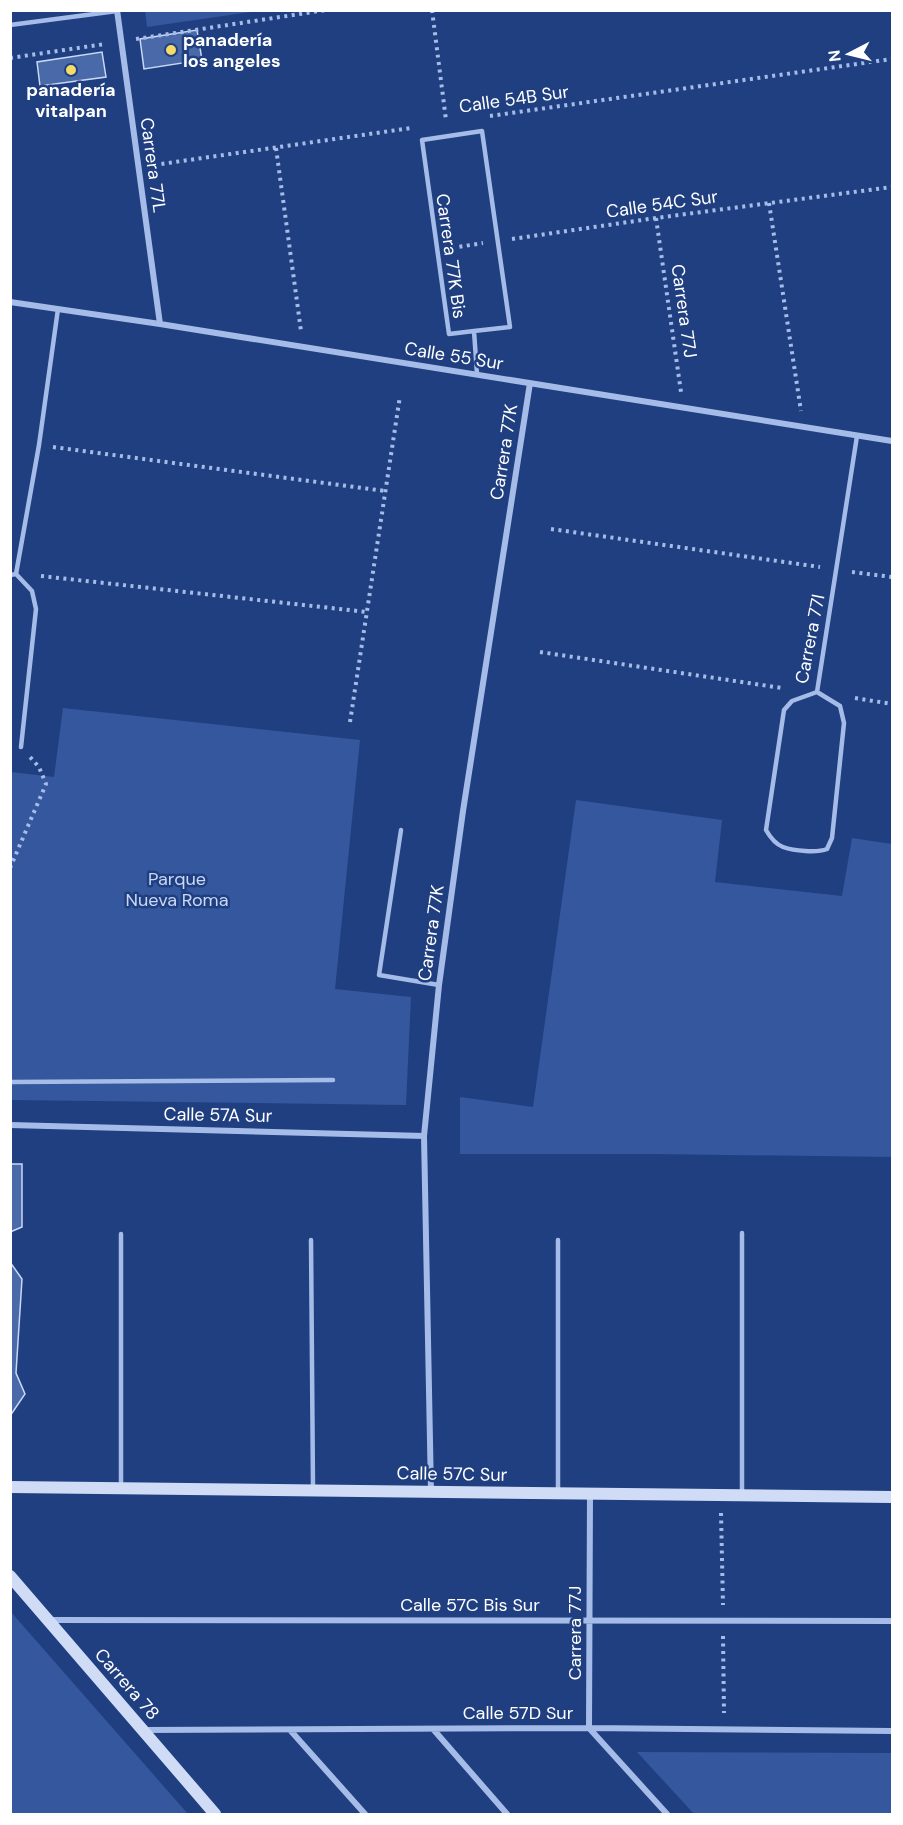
<svg xmlns="http://www.w3.org/2000/svg" width="903" height="1825" font-family="'DM Sans',sans-serif">
  <style>
    .green { fill: #34579e }
    .building { fill: #4969a9; stroke: #c9d8f6; stroke-width: 1.5 }
    .lines { fill: none; stroke-linecap: round; stroke-linejoin: round }
    .path { stroke: #a6bce8; stroke-width: 4; stroke-dasharray: 3 4.5; stroke-linecap: butt }
    .lane { stroke: #a6bce8; stroke-width: 4.5 }
    .street { stroke: #a6bce8; stroke-width: 6 }
    .secondary { stroke: #d0dcf6; stroke-width: 12 }
    .poi-dot { fill: #f5dc66; stroke: #203f80; stroke-width: 2 }
    .labels { text-anchor: middle; stroke-width: 5; stroke-linejoin: round; paint-order: stroke }
    .poi-label { font-size: 18px; font-weight: bold; fill: #fff; stroke: #203f80; text-anchor: start }
    .street-label { font-size: 18px; fill: #fff; stroke: #203f80 }
    .park-label { font-size: 18px; fill: #c9d8f6; stroke: #203f80 }
  </style>
  <rect width="100%" height="100%" fill="#203f80"/>
  <!-- green -->
  <path class="green" d="M145 10H258V11L147 27Z
    M63 708 360 740 335 989 411 997 406 1105 11 1100V772L54 777Z
    M576 800 722 820 715 882 842 896 852 838 892 844V1157L654 1154H460V1097L533 1107Z
    M10 1612H11L188 1814H11Z
    M637 1752 892 1753V1814H694Z"/>
  <!-- building -->
  <path class="building" d="M197 30 202 60 144 69 140 39Z
    M102 52 106 77 40 86 37 62Z
    M10 1164H22V1227L10 1232Z
    M10 1262 22 1279 16 1373 25 1394 10 1416Z"/>
  <g class="lines">
    <!-- path -->
    <path class="path" d="M432 10 446 120
      M136 39 326 10
      M10 58 105 44
      M490 116 892 59
      M276 148 301 331
      M154 165 411 128
      M769 203 801 411
      M656 218 681 392
      M512 239 656 218 892 187
      M452 248 483 243
      M53 447 385 491
      M551 529 820 567
      M852 572 892 577
      M41 576 367 612
      M540 652 782 688
      M855 698 892 704
      M350 722 400 396
      M10 868 46 784 39 767 30 757
      M721 1513 723 1605
      M723 1636 724 1713"/>
    <!-- lane -->
    <path class="lane" d="M10 25 117 11
      M474 331 510 327 482 131 422 140 449 334 474 331 477 374
      M16 574 32 591 36 609 21 747
      M10 575 16 574 39 445 58 309
      M817 692 840 706 844 723 832 838 827 849C817 853 794 851 783 847 775 844 770 837 766 830L784 710 792 701 817 692 857 436
      M401 830 379 975 439 985
      M10 1082 333 1080
      M121 1234V1486
      M311 1240 313 1488
      M558 1492V1240
      M742 1494V1233"/>
    <!-- street -->
    <path class="street" d="M117 10 160 324
      M10 302 160 324 892 441
      M10 1125 424 1136
      M431 1492 424 1136 439 985 463 811 530 383
      M590 1494 589 1728 667 1814
      M50 1620 892 1621
      M433 1729 507 1814
      M144 1730 589 1728 892 1731
      M290 1730 365 1814"/>
    <!-- secondary -->
    <path class="secondary" d="M10 1487 892 1497
      M10 1576 215 1814"/>
  </g>
  <!-- markers -->
  <g class="poi-dot">
    <circle cx="171" cy="50" r="6"/>
    <circle cx="71" cy="70" r="6"/>
  </g>
  <g class="labels">
    <!-- poi labels -->
    <g class="poi-label">
      <text x="183" y="46">panadería<tspan x="183" dy="21">los angeles</tspan></text>
      <text x="71" y="96" text-anchor="middle">panadería<tspan x="71" dy="21">vitalpan</tspan></text>
    </g>
    <!-- street labels -->
    <g class="street-label">
      <text transform="translate(514 99) rotate(-8)" y="6">Calle 54B Sur</text>
      <text transform="translate(153 165) rotate(82)" y="6">Carrera 77L</text>
      <text transform="translate(662 204) rotate(-8)" y="6">Calle 54C Sur</text>
      <text transform="translate(451 256) rotate(82)" y="6">Carrera 77K Bis</text>
      <text transform="translate(684 311) rotate(82)" y="6">Carrera 77J</text>
      <text transform="translate(454 356) rotate(9)" y="6">Calle 55 Sur</text>
      <text transform="translate(504 452) rotate(-81)" y="6">Carrera 77K</text>
      <text transform="translate(810 639) rotate(-79)" y="6">Carrera 77I</text>
      <text transform="translate(431 933) rotate(-82)" y="6">Carrera 77K</text>
      <text transform="translate(218 1115) rotate(1)" y="6">Calle 57A Sur</text>
      <text transform="translate(452 1474) rotate(1)" y="6">Calle 57C Sur</text>
      <text x="470" y="1611">Calle 57C Bis Sur</text>
      <text transform="translate(575 1633) rotate(-90)" y="6">Carrera 77J</text>
      <text transform="translate(127 1684) rotate(49)" y="6">Carrera 78</text>
      <text x="518" y="1719">Calle 57D Sur</text>
    </g>
    <!-- park labels -->
    <g class="park-label">
      <text x="177" y="885">Parque<tspan x="177" dy="21">Nueva Roma</tspan></text>
    </g>
  </g>
  <!-- border -->
  <rect width="903" height="1825" fill="none" stroke="#ffffff" stroke-width="24"/>
  <!-- north arrow -->
  <g transform="translate(849 54) rotate(263)" stroke="#203f80" stroke-width="4.5" paint-order="stroke">
  <path d="M0-4.5L10 22L0 15L-10 22Z" fill="#ffffff"/>
  <text y="-9" font-size="16" font-weight="bold" text-anchor="middle" fill="#ffffff">N</text>
  </g>
</svg>
